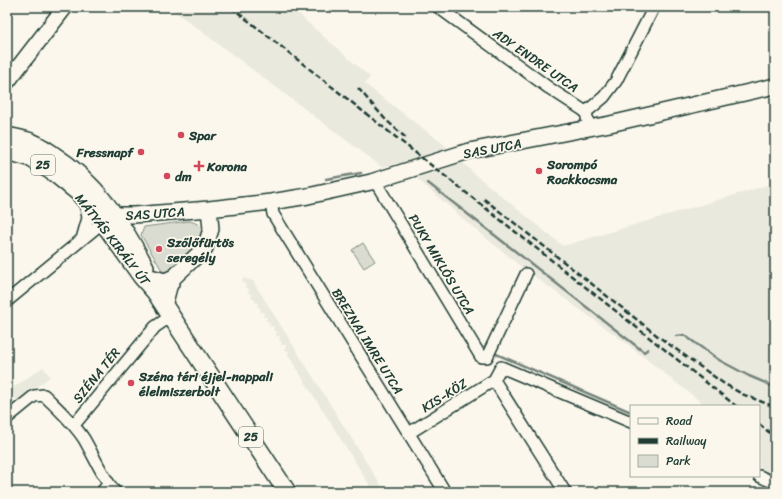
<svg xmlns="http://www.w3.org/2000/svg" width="782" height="499" font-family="Sriracha,sans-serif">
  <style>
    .built { fill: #eae9de }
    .green { fill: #dbdcd1; stroke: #7d8c82 }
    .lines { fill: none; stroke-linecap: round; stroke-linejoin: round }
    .stream { stroke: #74847b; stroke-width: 2.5 }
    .street-casing { stroke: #1f3d34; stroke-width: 14 }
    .secondary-casing { stroke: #1f3d34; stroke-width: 18 }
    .primary-casing { stroke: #1f3d34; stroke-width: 20 }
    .street { stroke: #fbf7ec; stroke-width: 11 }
    .secondary { stroke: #fbf7ec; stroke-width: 15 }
    .primary { stroke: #fbf7ec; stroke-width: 17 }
    .rail { stroke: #1f3d34; stroke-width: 2.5; stroke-dasharray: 6 3; stroke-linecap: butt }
    .poi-dot { fill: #d1495b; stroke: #fbf7ec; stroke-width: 1.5 }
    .labels { text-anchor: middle; stroke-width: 3.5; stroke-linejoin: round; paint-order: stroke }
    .shield { fill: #fbf7ec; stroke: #61756b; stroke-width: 1 }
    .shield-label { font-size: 12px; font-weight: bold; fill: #1f3d34 }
    .street-label { font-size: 13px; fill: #1f3d34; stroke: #fbf7ec }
    .poi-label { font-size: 13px; font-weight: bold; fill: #1f3d34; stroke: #fbf7ec; text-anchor: start }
  </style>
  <rect width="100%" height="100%" fill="#fbf7ec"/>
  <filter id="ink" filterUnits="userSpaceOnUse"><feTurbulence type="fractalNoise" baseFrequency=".025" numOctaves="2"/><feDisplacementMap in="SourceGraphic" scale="8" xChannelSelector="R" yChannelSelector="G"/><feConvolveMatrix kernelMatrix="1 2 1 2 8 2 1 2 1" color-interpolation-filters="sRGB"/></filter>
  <g filter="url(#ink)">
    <!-- built -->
    <path class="built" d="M169 7H293L305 20 370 77 365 84 405 115 440 141 478 177 563 246 775 183V476L759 469V406H706L622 340 524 269 468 223 399 163 382 167Z
      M243 278 253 281 385 492H374L288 355 289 351 285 350 286 345H281L282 341H279L280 336H276L277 331H273L274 327 269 326 270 322 266 321 267 317H263L264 312H260L261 308 257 307 258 303 254 302 255 299 251 298 252 294 248 293 249 289 245 287 246 284 242 283Z
      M43 367 50 377 17 401 10 390Z"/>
    <!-- green -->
    <path class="green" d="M189 221C203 224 203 231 203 244L166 274 163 272 141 235 144 227Z
      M363 243 375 261 364 268 352 250Z"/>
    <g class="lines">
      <!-- stream -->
      <path class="stream" d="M326 179 361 173
        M428 183 644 352 648 349
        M676 336 684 335 719 360 749 376 775 387
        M494 353 631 412"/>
      <!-- street casing -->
      <g class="street-casing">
        <path id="street" d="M438 7 549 88 586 112 589 128
          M586 112 604 97 616 81 654 7
          M375 181 481 357H487L526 274
          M271 202 273 214 445 492
          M82 239 88 218 85 203
          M7 301 103 222
          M494 380 565 492
          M7 418 34 396 44 395C58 409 73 422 84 439 94 456 102 476 115 492
          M74 425 155 327 171 316
          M409 433 494 380 501 367 631 422
          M759 476 775 483
          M102 492 108 484"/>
      </g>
      <!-- secondary casing -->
      <g class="secondary-casing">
        <path id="secondary" d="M7 82 65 7
          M106 221 115 215H134L209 209 271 202 308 196 371 182 469 151 610 124 775 86
          M150 277 165 281 174 277
          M164 306 169 287 174 277 205 248 211 229 209 209"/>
      </g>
      <!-- primary casing -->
      <g class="primary-casing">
        <path id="primary" d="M7 136C15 138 24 139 31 142 38 145 46 150 52 154 97 183 121 222 145 267
          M7 151 29 157 53 172 79 193 98 215 142 277 156 293 171 316 287 492"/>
      </g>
      <!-- street -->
      <use href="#street" class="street"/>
      <!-- secondary -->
      <use href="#secondary" class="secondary"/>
      <!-- primary -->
      <use href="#primary" class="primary"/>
      <!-- rail -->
      <path class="rail" d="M231 7 736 406
        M358 88 385 119 407 139
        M484 199 659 337 723 383 742 394 775 407
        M759 424 775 437"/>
    </g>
  </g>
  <!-- markers -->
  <g class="poi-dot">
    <circle cx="181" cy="135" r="4"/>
    <circle cx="141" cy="152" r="4"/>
    <path d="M197 160h4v4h4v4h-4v4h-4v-4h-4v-4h4z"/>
    <circle cx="539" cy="171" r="4"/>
    <circle cx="167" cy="176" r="4"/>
    <circle cx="159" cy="249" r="4"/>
    <circle cx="131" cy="383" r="4"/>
  </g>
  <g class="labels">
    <!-- shield labels -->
    <g class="shield">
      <rect x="31" y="155" width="24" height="20" rx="3"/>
      <rect x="239" y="427" width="24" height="20" rx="3"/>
    </g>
    <g class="shield-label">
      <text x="43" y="169">25</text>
      <text x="251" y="441">25</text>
    </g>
    <!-- street labels -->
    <g class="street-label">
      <text transform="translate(536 60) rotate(35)" y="5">ADY ENDRE UTCA</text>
      <text transform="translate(492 148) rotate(-11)" y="5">SAS UTCA</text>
      <text transform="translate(155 213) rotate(-4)" y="5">SAS UTCA</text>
      <text transform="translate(113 239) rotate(52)" y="5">MÁTYÁS KIRÁLY ÚT</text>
      <text transform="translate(442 264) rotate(59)" y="5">PUKY MIKLÓS UTCA</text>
      <text transform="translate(368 341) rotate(58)" y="5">BREZNAI IMRE UTCA</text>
      <text transform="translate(96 375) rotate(-51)" y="5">SZÉNA TÉR</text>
      <text transform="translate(444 395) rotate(-32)" y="5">KIS-KÖZ</text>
    </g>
    <!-- poi labels -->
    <g class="poi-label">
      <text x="189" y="140">Spar</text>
      <text x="133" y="157" text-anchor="end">Fressnapf</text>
      <text x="547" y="169">Sorompó<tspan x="547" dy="15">Rockkocsma</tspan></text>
      <text x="207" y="171">Korona</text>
      <text x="175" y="181">dm</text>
      <text x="167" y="247">Szőlőfürtös<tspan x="167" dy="15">seregély</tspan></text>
      <text x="139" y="381">Széna téri éjjel-nappali<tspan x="139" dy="15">élelmiszerbolt</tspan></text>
    </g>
  </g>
  <!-- margin -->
  <rect width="782" height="499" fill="none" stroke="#fbf7ec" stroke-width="24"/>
  <rect x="12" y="12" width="758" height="475" fill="none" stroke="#1f3d34" stroke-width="1.5" filter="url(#ink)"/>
  <!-- legend -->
  <rect x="630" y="405" width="130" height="72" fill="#fbf7ec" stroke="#a3ada2"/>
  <rect x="638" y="418" width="20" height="6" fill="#fbf7ec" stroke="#a3ada2"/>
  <text x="666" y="425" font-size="12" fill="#1f3d34">Road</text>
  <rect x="638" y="438" width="20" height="6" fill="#1f3d34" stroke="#a3ada2"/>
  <text x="666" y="445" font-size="12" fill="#1f3d34">Railway</text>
  <rect x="638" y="455" width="20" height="12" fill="#dbdcd1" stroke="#a3ada2"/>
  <text x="666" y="465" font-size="12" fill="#1f3d34">Park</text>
</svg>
